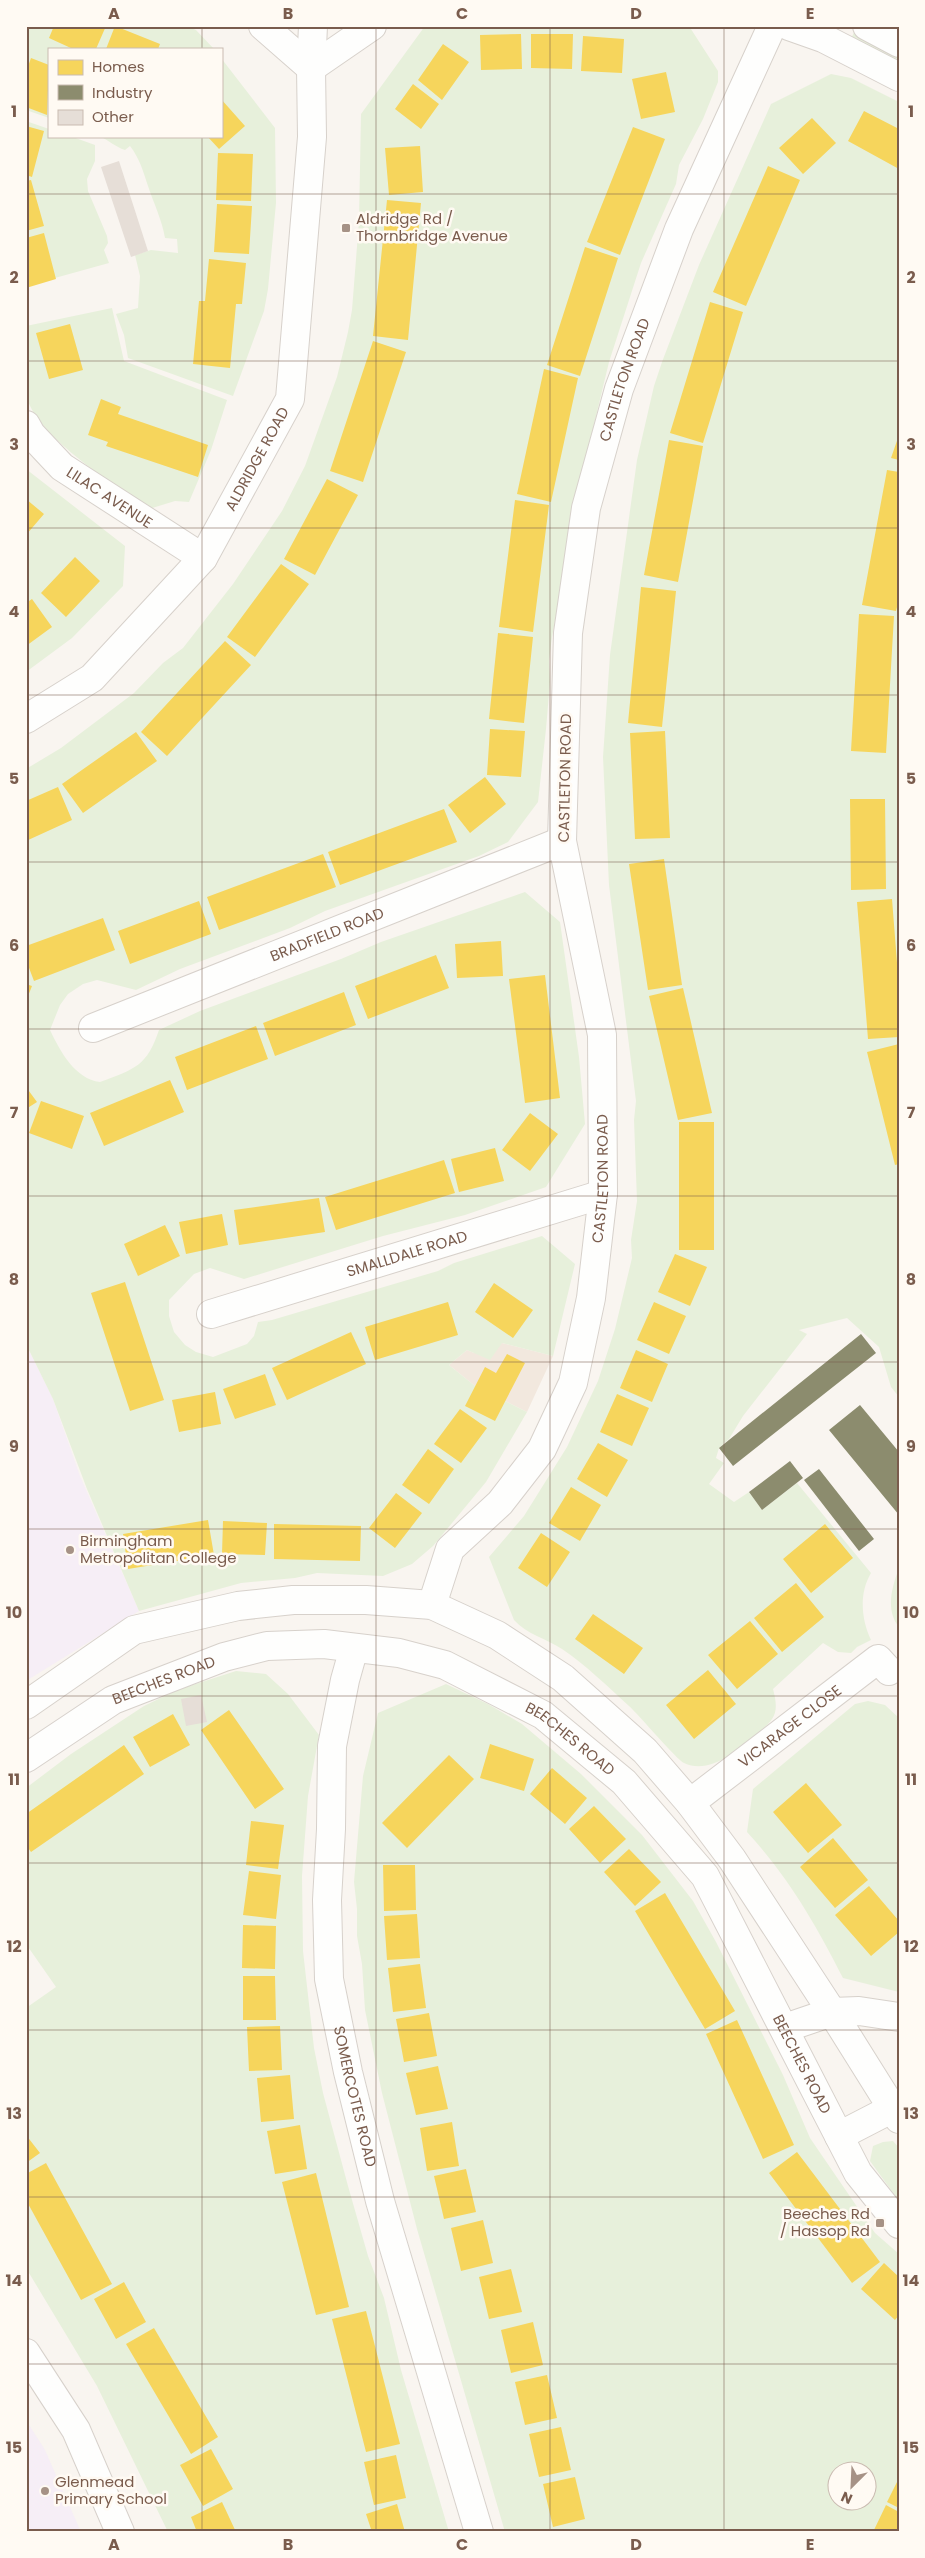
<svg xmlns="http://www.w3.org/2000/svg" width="925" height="2558" font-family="Poppins,sans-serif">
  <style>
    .residential { fill: #f2e8de }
    .education { fill: #f6eef6 }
    .green { fill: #e7f0db; fill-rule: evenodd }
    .homes { fill: #f6d55c }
    .industry { fill: #8c8c6e }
    .building { fill: #e6ded7 }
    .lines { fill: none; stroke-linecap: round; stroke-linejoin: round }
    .minor-casing { stroke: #d7d1cb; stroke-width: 30 }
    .minor { stroke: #fefefd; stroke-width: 28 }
    .grid { fill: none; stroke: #7a5c4d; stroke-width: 1; stroke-opacity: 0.55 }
    .poi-dot { fill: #a69286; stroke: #fffaf3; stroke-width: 2 }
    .labels { text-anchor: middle; stroke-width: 5; stroke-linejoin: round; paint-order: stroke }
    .poi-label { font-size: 15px; fill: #7a5c4d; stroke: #fffaf3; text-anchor: start }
    .street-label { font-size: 15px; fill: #7a5c4d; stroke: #fffaf3 }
    .neatline { fill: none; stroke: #7a5c4d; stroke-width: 2 }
    .grid-label { font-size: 16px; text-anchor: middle; font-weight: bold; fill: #7a5c4d }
  </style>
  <rect width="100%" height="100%" fill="#f9f5f0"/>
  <!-- residential -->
  <path class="residential" d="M502 1343 553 1356 527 1412 475 1386 449 1365 467 1350 474 1353Z"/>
  <!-- education -->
  <path class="education" d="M26 1344 53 1399 80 1476 139 1611 26 1681Z
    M26 2420 45 2450 81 2532H26Z"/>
  <!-- green -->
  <path class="green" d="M26 26H186L196 30 214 49H49V118L26 110Z
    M425 26H689L718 71V82L703 119 679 165 676 184 641 263 609 362 584 466 552 637 549 661 550 682 546 729 538 802 508 842 479 856 325 911 290 928 180 969 136 990 97 980 83 984 68 994 60 1005 50 1030C60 1051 75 1079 100 1082 135 1069 147 1066 159 1030L200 1011 341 959 381 942 525 892 560 922 579 1057 585 1124 546 1187 465 1215 383 1236 244 1279 210 1268 194 1274 169 1300V1316L174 1332 185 1345 196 1352 213 1357 247 1344 254 1336 258 1322 272 1320 438 1271 454 1263 542 1236 575 1264 553 1356 502 1343 490 1360 467 1350 449 1365 475 1386 527 1412 486 1482 433 1546 412 1564 383 1576 317 1573 295 1578 241 1583 139 1611 87 1489 53 1399 26 1344V769L61 748 134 693 163 663 183 648 233 584 282 511 305 466 337 377 348 332 352 310 359 221 361 114Z
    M855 30 899 53V65L851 39Z
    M221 58 275 128 276 203 268 289 264 311 233 396 128 358 124 335 116 314 138 308 140 276 135 255 151 250 178 253 177 239 165 238C162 220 154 204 148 186 143 171 140 159 130 146L125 150C115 147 109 140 99 136H221Z
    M831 74 851 78 899 102V1397L891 1387 879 1347 847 1318 799 1330 807 1334 743 1416 729 1439 719 1448 716 1458 724 1463 709 1484 734 1502 749 1492 762 1510 797 1483 871 1573C859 1593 861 1619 871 1640L857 1647 851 1653 838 1652 823 1643 773 1689C780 1715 774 1720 754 1736 737 1751 709 1775 684 1763 677 1760 639 1715 629 1706 608 1687 586 1665 562 1649 547 1639 526 1634 514 1620L489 1557 524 1516 567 1447 598 1381 615 1329 632 1258 631 1240 637 1201 634 1120 636 1101 609 885 603 757 610 655 637 460 654 386 662 362 699 265 771 104Z
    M26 121 49 129V136H70L95 145V161L87 179 88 191 107 236 108 243 104 250 109 263 26 286Z
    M112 308 124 361 227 400 211 450 189 502 175 501 149 509C116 486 38 437 27 398 22 383 26 344 26 326Z
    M26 469 125 546 123 586 72 638 26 672Z
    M899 1568V1627C885 1610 892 1587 899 1568Z
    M236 1671 266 1674 288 1694 319 1735 308 1796 302 1876 303 1951 314 2048 323 2093 348 2186 368 2256 384 2298 401 2370 449 2532H168L97 2386 26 2268V2008L56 1987 26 1944V1788L71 1754 144 1706 177 1690Z
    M446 1684 488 1704 522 1724 581 1774 642 1835 693 1901 716 1942 783 2075 810 2138 875 2233 899 2254V2532H505L417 2229 382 2093 365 2010 362 1964 357 1936V1909L354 1882 363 1776 378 1713ZM838 2470H868V2500H838Z
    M868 1701 885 1705 899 1718V1992L843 1978C815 1923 789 1878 747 1832L753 1789 855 1704Z
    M893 2141 899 2148V2201L870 2161 873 2146 883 2142Z"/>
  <!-- homes -->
  <path class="homes" d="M54 26H106L96 49H73L49 38Z
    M115 26 160 44 158 49H106Z
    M521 34 522 69 481 70 480 35Z
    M531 34H573L572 69 531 68Z
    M583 36 624 39 622 73 581 71Z
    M443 44 469 62 442 100 418 80Z
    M31 58 49 65 47 115 26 107V72Z
    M666 72 675 112 641 119 632 79Z
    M413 84 439 104 421 129 395 109Z
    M221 99 245 126 219 149 207 136H221Z
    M864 111 899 129V169L848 141Z
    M812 118 836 143 803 174 779 148Z
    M26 126 44 131 32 177 26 175Z
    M633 127 665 139 620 255 587 242Z
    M420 146 423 192 389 195 385 148Z
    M218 153 253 154 251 201 216 200Z
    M768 166 800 180 746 306 713 292Z
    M31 180 44 226 26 231V181Z
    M387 200 421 203 408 340 373 336Z
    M217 204 252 206 249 254 214 252Z
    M44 233 56 279 26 288V238Z
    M585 247 618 258 580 376 547 365Z
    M209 259 246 263 242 304H236L230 368 193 364 199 301H205Z
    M710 302 743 312 703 443 670 433Z
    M70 324 83 370 49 379 36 333Z
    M373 341 406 352 363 482 330 471Z
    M544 369 578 378 551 502 517 494Z
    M101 399 121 407 118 414 208 445 198 477 106 446 108 442 88 435Z
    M899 435V460L891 458Z
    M669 440 703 446 678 582 644 575Z
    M887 470 899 472V599L896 611 862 605Z
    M327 479 358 495 315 575 284 559Z
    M26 499 44 514 26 535Z
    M515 500 549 505 533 632 499 627Z
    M75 557 100 581 66 617 41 593Z
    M281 564 309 584 255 657 227 637Z
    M641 587 676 591 662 727 628 723Z
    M32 599 52 627 26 646V603Z
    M859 614 894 616 886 753 851 751Z
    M498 633 533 637 524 723 489 719Z
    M225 641 251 665 167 756 141 732Z
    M490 729 525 731 521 777 487 775Z
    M665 731 670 838 635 839 630 733Z
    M136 732 157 761 83 813 62 784Z
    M485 777 506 804 470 833 448 805Z
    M58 787 72 820 26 841V801Z
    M850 799H885L886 889 851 890Z
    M444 809 457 842 340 885 328 852Z
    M323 854 336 887 219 930 207 897Z
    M664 859 682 985 648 990 629 864Z
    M892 899 899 988V1037L868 1039 857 902Z
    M199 901 211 934 130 964 118 931Z
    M103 918 115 950 34 981 26 960V946Z
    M501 941 503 976 457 978 455 944Z
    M436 955 449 988 368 1019 355 986Z
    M545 975 560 1098 525 1103 509 979Z
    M26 984 32 986 26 1001Z
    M683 988 712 1113 678 1120 649 996Z
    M344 992 356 1025 275 1056 263 1023Z
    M256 1026 268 1059 187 1090 175 1057Z
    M899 1044V1164L895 1165 867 1052Z
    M170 1080 184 1112 104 1146 90 1113Z
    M26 1087 37 1102 26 1109Z
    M41 1101 84 1116 72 1149 29 1133Z
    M530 1113 558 1134 530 1171 502 1150Z
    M679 1122H714V1250H679Z
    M495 1148 504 1181 459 1192 451 1159Z
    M444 1160 455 1193 336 1230 325 1197Z
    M319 1198 325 1232 239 1245 234 1210Z
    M222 1214 228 1245 186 1254 179 1222Z
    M165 1225 180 1256 138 1276 124 1244Z
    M675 1254 707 1267 690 1306 658 1292Z
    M125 1282 164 1400 130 1411 91 1293Z
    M494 1283 533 1310 513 1338 475 1312Z
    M448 1302 458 1335 375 1360 365 1327Z
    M654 1302 686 1316 669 1354 637 1340Z
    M351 1332 366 1364 287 1400 272 1368Z
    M636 1350 668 1364 652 1402 620 1388Z
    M507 1354 525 1363 495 1421 465 1406 485 1367 496 1373Z
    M265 1374 276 1405 235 1419 223 1389Z
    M215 1392 221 1424 179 1432 172 1400Z
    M617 1394 649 1408 632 1446 600 1432Z
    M460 1409 487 1428 461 1463 434 1444Z
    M598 1443 628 1460 607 1497 577 1479Z
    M428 1449 454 1469 429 1504 402 1485Z
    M571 1487 601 1505 580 1541 549 1523Z
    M396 1493 422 1513 395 1548 369 1528Z
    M208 1520 214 1555 128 1569 123 1534Z
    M223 1521 267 1523 265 1555 222 1554Z
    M274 1524 361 1526 360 1561 274 1559Z
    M825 1524 853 1558 811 1593 783 1559Z
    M541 1533 570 1552 547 1587 518 1568Z
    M796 1583 824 1617 782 1652 754 1618Z
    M593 1614 643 1648 624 1674 575 1639Z
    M750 1621 778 1654 737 1689 708 1655Z
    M708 1670 736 1704 694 1739 666 1705Z
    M229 1710 284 1789 255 1809 201 1730Z
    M173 1714 190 1745 150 1767 133 1737Z
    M490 1744 534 1759 524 1791 480 1778Z
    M124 1745 144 1774 31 1852 26 1845V1814Z
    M449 1755 474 1779 407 1848 382 1823Z
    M552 1768 587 1798 565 1824 530 1794Z
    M806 1783 842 1825 808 1853 773 1812Z
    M594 1806 626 1839 600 1863 569 1829Z
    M251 1821 284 1825 278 1869 246 1865Z
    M833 1838 868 1880 835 1908 800 1867Z
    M629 1849 661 1882 635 1906 604 1872Z
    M383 1865H415L416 1910 384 1911Z
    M249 1871 281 1875 276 1919 243 1915Z
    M869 1886 899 1921V1932L871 1956 835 1915Z
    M665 1893 735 2011 705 2029 635 1911Z
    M417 1914 420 1958 387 1960 384 1916Z
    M243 1925 276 1926 275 1969 242 1968Z
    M420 1964 426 2008 393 2012 388 1968Z
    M243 1976H275L276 2020H243Z
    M429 2013 437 2056 404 2062 396 2019Z
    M737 2020 794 2145 763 2159 706 2034Z
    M280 2026 282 2070 249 2071 247 2027Z
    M438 2066 448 2109 416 2115 406 2073Z
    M290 2075 294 2119 261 2122 257 2078Z
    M452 2122 459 2166 427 2171 420 2128Z
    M300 2125 307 2169 275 2174 267 2131Z
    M26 2135 40 2153 26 2163Z
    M797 2152 880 2262 852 2283 769 2173Z
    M46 2163 112 2284 81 2300 26 2200V2174Z
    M466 2169 476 2212 444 2219 434 2176Z
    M316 2173 349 2307 316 2315 282 2182Z
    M483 2220 493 2263 461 2271 451 2228Z
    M884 2263 899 2277V2315L895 2320 861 2289Z
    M511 2269 522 2312 489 2319 479 2277Z
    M124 2282 146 2322 116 2339 94 2299Z
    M366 2311 400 2444 366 2452 332 2319Z
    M533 2322 543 2365 511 2373 501 2330Z
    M154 2328 218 2437 191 2454 126 2344Z
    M547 2375 557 2418 525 2425 515 2382Z
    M561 2427 571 2470 539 2477 529 2434Z
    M211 2449 233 2489 203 2506 180 2465Z
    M396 2455 406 2498 374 2505 364 2462Z
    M575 2477 585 2519 553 2527 543 2484Z
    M899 2478V2508L887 2502Z
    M222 2502 236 2532H197L191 2517Z
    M397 2504 405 2532H372L366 2514Z
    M886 2505 899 2512V2532H873Z"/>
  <!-- industry -->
  <path class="industry" d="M861 1334 876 1353 733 1466 719 1448Z
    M860 1405 899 1452V1515L829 1430Z
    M790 1461 803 1478 762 1510 749 1492Z
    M819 1469 874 1539 859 1551 804 1480Z"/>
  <!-- building -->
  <path class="building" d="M119 161 148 251 131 257 101 167Z
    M201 1695 207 1722 186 1726 181 1699Z"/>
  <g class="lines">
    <!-- minor casing -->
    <g class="minor-casing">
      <g id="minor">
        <path d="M263 26 311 68 372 26"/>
        <path d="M789 26 823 38 899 77"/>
        <path d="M867 26 899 43"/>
        <path id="s1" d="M26 425 31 434 62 467 203 558"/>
        <path id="s2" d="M26 719 92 678 203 558 290 399 312 137 311 68 313 26"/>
        <path id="s3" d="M93 1028 562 841"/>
        <path id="s4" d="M211 1314 603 1194"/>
        <path id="s5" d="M432 1605 450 1549 500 1503 542 1449 573 1383 591 1298 603 1194 602 1035 562 841 568 633 586 508 619 389 679 229 772 26"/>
        <path id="s6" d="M354 1648 345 1680 332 1746 331 1829 327 1900 329 1979 348 2072 380 2201 479 2532"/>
        <path d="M26 1705 134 1630 238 1606 293 1600H366L432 1605 497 1635 563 1678 645 1751 690 1803 732 1859 832 2012 899 2119"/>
        <path id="s7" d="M26 1758 113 1700 224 1657 267 1646 324 1644 399 1653 445 1665 543 1715 624 1782 705 1876 858 2173 899 2224"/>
        <path id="s8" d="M690 1803 878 1659 889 1671"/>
        <path d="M785 2028 832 2012 859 2011 899 2017"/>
        <path d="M839 2136 899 2105"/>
        <path d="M26 2353 76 2430 120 2532"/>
      </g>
    </g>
    <!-- minor -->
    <use href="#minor" class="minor"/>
  </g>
  <!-- grid -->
  <path class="grid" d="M202 26V49M376 26V2532M550 26V2532M724 26V2532M202 136V2532M26 194H899M26 361H899M26 528H899M26 695H899M26 862H899M26 1029H899M26 1196H899M26 1362H899M26 1529H899M26 1696H899M26 1863H899M26 2030H899M26 2197H899M26 2364H899"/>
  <!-- markers -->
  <g class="poi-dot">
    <rect x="341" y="223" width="10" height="10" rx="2.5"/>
    <circle cx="70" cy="1550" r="5"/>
    <rect x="875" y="2218" width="10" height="10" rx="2.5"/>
    <circle cx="45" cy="2491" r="5"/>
  </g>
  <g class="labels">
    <!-- poi labels -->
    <g class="poi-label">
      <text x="356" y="224">Aldridge Rd /<tspan x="356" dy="17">Thornbridge Avenue</tspan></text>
      <text x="80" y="1546">Birmingham<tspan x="80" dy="17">Metropolitan College</tspan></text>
      <text x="870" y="2219" text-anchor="end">Beeches Rd<tspan x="870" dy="17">/ Hassop Rd</tspan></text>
      <text x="55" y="2487">Glenmead<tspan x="55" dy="17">Primary School</tspan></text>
    </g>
    <!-- street labels -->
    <g class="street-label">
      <text dy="5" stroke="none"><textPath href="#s5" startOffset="1285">CASTLETON ROAD</textPath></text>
      <text dy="5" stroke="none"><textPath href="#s2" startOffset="354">ALDRIDGE ROAD</textPath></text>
      <text dy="5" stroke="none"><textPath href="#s1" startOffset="112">LILAC AVENUE</textPath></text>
      <text transform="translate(565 778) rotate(-89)" y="5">CASTLETON ROAD</text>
      <text dy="5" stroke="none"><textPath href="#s3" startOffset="252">BRADFIELD ROAD</textPath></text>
      <text dy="5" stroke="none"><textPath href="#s5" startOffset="475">CASTLETON ROAD</textPath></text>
      <text dy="5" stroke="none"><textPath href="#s4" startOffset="205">SMALLDALE ROAD</textPath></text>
      <text dy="5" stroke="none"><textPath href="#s7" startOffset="159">BEECHES ROAD</textPath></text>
      <text dy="5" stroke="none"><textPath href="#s8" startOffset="126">VICARAGE CLOSE</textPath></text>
      <text dy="5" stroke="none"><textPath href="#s7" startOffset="594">BEECHES ROAD</textPath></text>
      <text dy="5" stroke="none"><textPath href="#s7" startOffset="999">BEECHES ROAD</textPath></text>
      <text dy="5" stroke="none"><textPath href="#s6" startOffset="454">SOMERCOTES ROAD</textPath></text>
    </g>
  </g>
  <!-- border -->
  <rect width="925" height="2558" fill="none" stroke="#fffaf3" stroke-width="55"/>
  <!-- legend -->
  <rect x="48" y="48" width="175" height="90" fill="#fffaf3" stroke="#cabbb1"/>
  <rect x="58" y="60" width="25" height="15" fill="#f6d55c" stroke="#cabbb1"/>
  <text x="92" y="72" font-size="15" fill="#7a5c4d">Homes</text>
  <rect x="58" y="85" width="25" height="15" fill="#8c8c6e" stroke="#cabbb1"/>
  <text x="92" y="98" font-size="15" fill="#7a5c4d">Industry</text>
  <rect x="58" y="110" width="25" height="15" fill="#e6ded7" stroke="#cabbb1"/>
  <text x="92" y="122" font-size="15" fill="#7a5c4d">Other</text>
  <!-- north arrow -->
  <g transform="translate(852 2486) rotate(204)"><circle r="24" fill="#fffaf3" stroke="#cabbb1"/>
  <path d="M0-4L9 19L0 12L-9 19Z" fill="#a69286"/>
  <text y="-8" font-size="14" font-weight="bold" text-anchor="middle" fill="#7a5c4d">N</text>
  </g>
  <rect x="28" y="28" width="870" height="2502" class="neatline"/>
  <g class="grid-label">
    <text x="114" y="19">A</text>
    <text x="288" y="19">B</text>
    <text x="462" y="19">C</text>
    <text x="636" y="19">D</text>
    <text x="810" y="19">E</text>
    <text x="14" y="117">1</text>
    <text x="911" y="117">1</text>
    <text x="14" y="283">2</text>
    <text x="911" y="283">2</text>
    <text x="14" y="450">3</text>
    <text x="911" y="450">3</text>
    <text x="14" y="617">4</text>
    <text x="911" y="617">4</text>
    <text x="14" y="784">5</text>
    <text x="911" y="784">5</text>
    <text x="14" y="951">6</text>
    <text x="911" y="951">6</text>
    <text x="14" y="1118">7</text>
    <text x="911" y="1118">7</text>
    <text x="14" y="1285">8</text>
    <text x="911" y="1285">8</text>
    <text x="14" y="1452">9</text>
    <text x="911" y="1452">9</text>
    <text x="14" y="1618">10</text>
    <text x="911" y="1618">10</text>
    <text x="14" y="1785">11</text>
    <text x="911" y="1785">11</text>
    <text x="14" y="1952">12</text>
    <text x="911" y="1952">12</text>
    <text x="14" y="2119">13</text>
    <text x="911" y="2119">13</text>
    <text x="14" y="2286">14</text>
    <text x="911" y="2286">14</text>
    <text x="14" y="2453">15</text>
    <text x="911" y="2453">15</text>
    <text x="114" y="2550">A</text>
    <text x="288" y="2550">B</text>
    <text x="462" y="2550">C</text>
    <text x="636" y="2550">D</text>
    <text x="810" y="2550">E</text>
  </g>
</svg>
